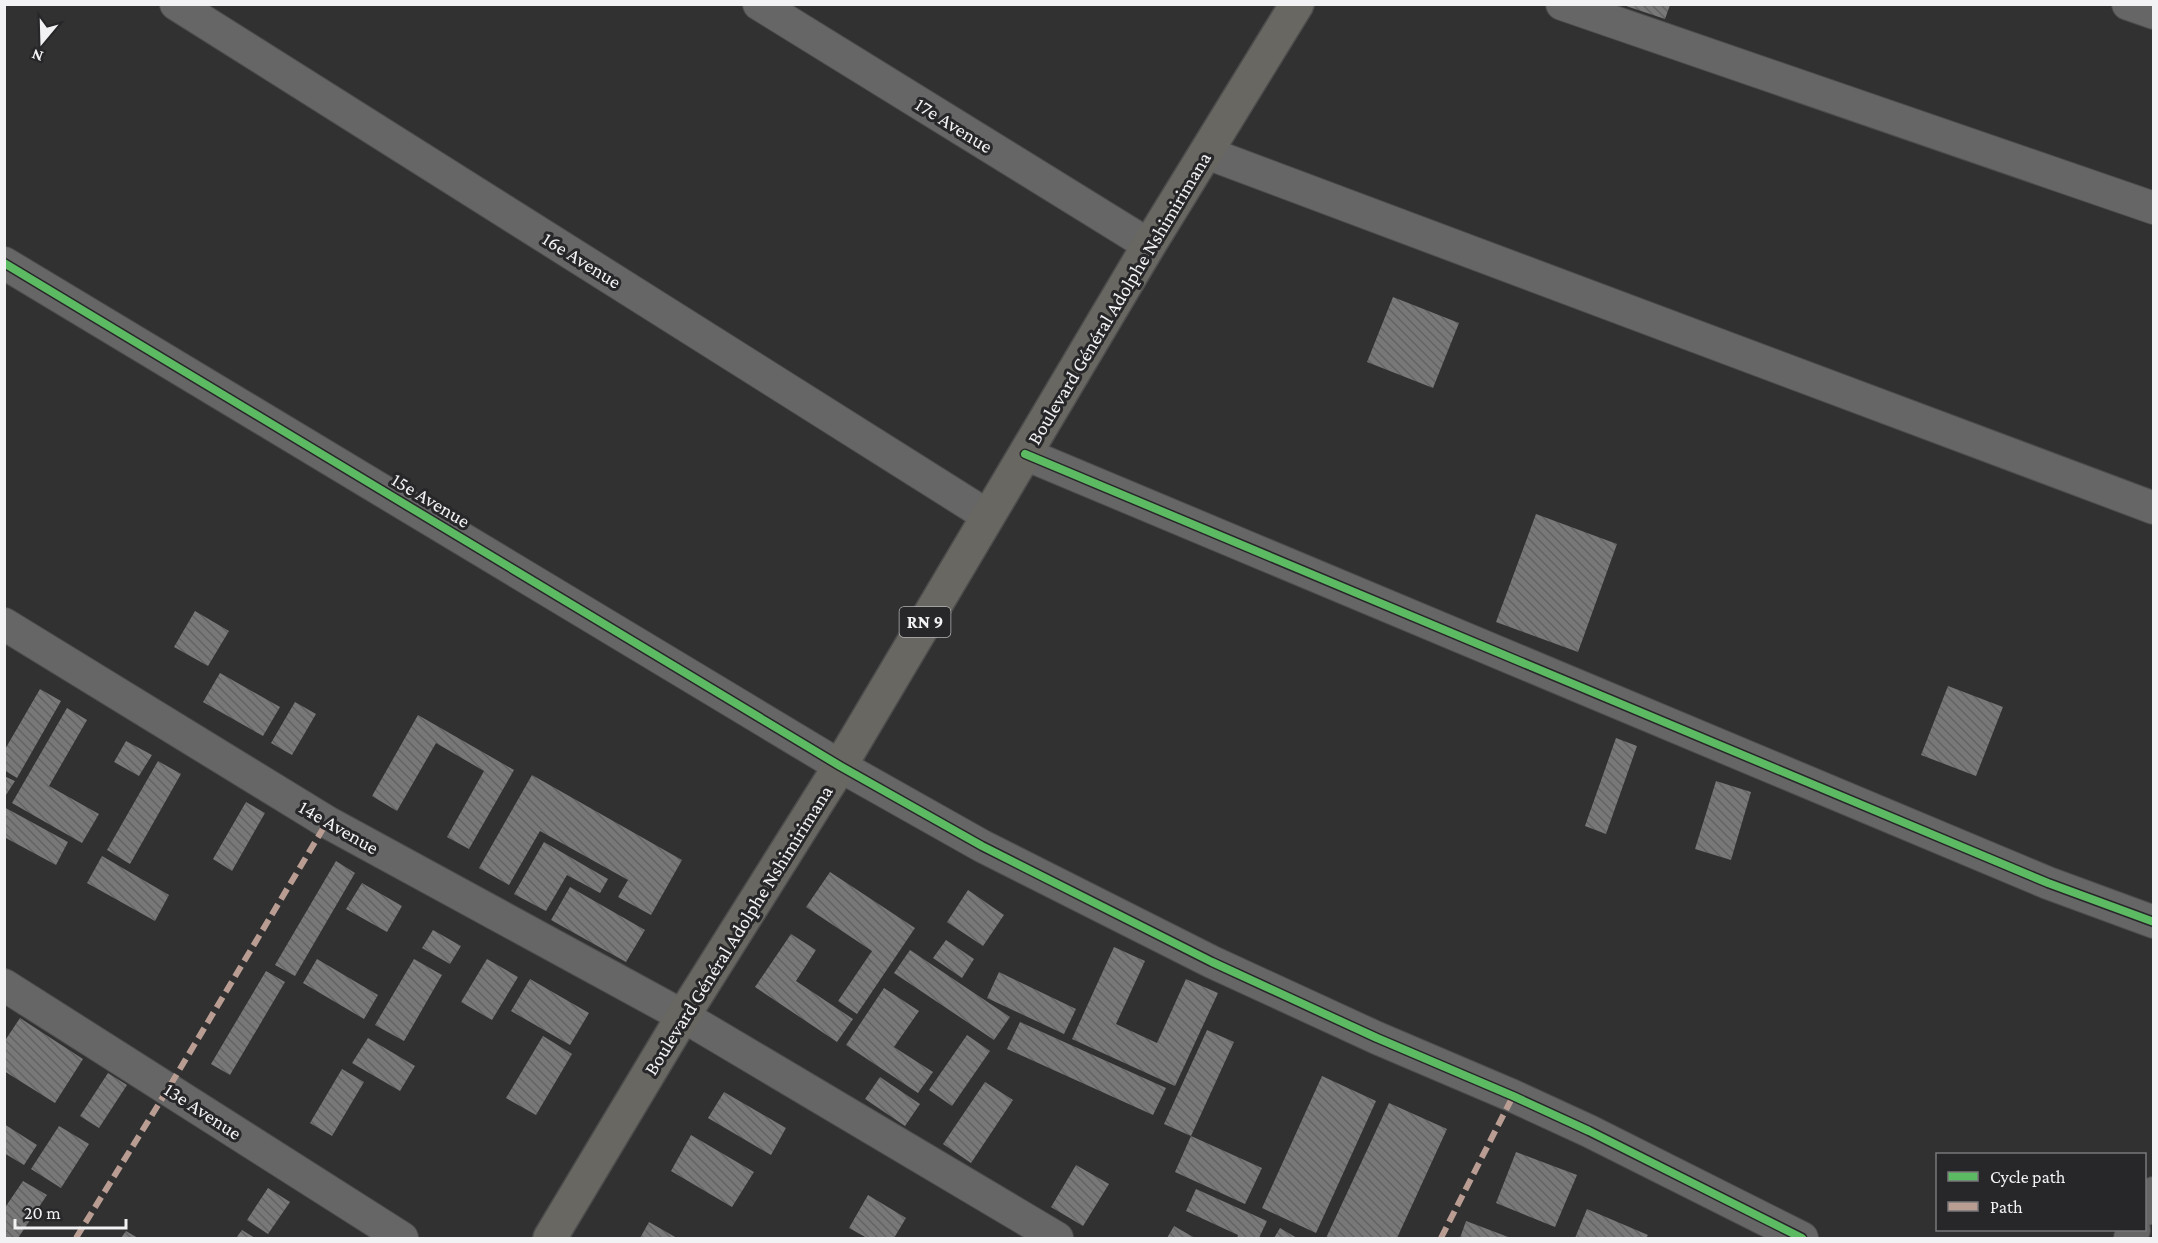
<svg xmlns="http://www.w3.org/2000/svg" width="2158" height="1243" font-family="'Crimson Pro',serif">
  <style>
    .building { fill: url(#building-back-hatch) }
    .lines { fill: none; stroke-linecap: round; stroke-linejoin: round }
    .street-casing { stroke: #4d4d4e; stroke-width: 34 }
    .primary-casing { stroke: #4d4d4e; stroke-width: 36 }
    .street { stroke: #666667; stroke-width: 32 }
    .primary { stroke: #686761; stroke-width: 33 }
    .quiet { stroke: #b99d93; stroke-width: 6; stroke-dasharray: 12 6; stroke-linecap: butt }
    .cycleway-casing { stroke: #272628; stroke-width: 11 }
    .cycleway { stroke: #5cba63; stroke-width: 8 }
    .labels { text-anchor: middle; stroke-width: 6; stroke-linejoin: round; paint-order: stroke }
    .shield { fill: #272628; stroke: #b5b5b7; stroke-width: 1.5 }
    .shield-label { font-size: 18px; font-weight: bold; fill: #f2f2f4 }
    .street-label { font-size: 20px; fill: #f2f2f4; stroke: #272628 }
  </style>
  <defs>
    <pattern id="building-back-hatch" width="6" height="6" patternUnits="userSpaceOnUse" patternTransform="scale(1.5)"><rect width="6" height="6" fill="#797878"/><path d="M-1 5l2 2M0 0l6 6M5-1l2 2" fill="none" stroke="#636363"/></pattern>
  </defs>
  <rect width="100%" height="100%" fill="#313131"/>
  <!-- building -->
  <path class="building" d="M1623 5H1670L1665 19Z
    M1393 297 1459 323 1433 388 1367 362Z
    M1536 514 1617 544 1578 652 1496 622Z
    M195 611 229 631 208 666 174 647Z
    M220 673 280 707 263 736 203 702Z
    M1948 686 2003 707 1976 776 1921 755Z
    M40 689 61 701 17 778 4 770V751Z
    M295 702 316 714 292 755 271 743Z
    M67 708 87 720 49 786 99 814 82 843 12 803Z
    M418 715 514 770 469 849 447 837 484 771 436 743 397 811 372 796Z
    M1616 738 1637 746 1606 834 1585 826Z
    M126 741 152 755 139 776 114 762Z
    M158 761 181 774 130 864 107 850Z
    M532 775 682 860 651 915 618 897 628 880 540 831 509 885 479 868Z
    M4 776 15 781 4 798Z
    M1716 781 1751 792 1731 860 1695 849Z
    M246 802 265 813 232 871 213 859Z
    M4 807 68 842 56 865 4 837Z
    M544 842 608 879 600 893 567 875 546 911 514 894Z
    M102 856 169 895 155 921 87 883Z
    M336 861 355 873 295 976 275 965Z
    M830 872 915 928 857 1014 838 1001 872 951 806 907Z
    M362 883 402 906 387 932 346 909Z
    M570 887 645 930 626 962 551 920Z
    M968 890 1004 915 983 946 947 922Z
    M433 930 461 946 450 964 422 948Z
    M791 934 816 950 796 981 853 1019 837 1042 755 987Z
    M946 940 974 959 962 978 933 958Z
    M1114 947 1145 961 1116 1024 1157 1043 1186 979 1218 993 1175 1086 1072 1039Z
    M910 950 1010 1017 994 1040 894 973Z
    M317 959 378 995 364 1019 303 983Z
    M414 959 442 975 404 1041 375 1025Z
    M487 959 518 977 492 1020 461 1002Z
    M266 971 285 982 230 1075 211 1064Z
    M999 972 1076 1009 1064 1034 987 998Z
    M530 979 589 1013 570 1045 511 1011Z
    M884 988 919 1011 894 1047 933 1072 918 1093 846 1045Z
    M20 1018 83 1059 55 1103 4 1071V1042Z
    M1020 1022 1166 1088 1153 1115 1007 1049Z
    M1207 1030 1234 1042 1191 1136 1164 1124Z
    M967 1035 990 1051 952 1106 929 1090Z
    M543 1036 572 1054 536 1115 506 1098Z
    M368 1038 415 1066 400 1091 352 1063Z
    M342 1069 364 1082 332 1136 310 1123Z
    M108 1073 127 1085 99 1128 80 1116Z
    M1322 1076 1376 1101 1316 1233 1262 1208Z
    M880 1077 920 1104 905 1126 865 1099Z
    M985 1082 1013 1100 971 1163 943 1144Z
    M724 1092 786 1128 771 1155 708 1118Z
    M1389 1103 1447 1129 1397 1238H1326Z
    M4 1124 37 1145 24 1165 4 1153Z
    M59 1126 89 1144 61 1188 31 1169Z
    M691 1135 754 1172 732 1207 671 1171Z
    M1191 1136 1262 1168 1245 1204 1175 1172Z
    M1516 1152 1577 1175 1555 1227 1496 1203Z
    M1076 1165 1109 1184 1083 1226 1051 1207Z
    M23 1181 47 1195 18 1238H4V1209Z
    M268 1188 290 1202 268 1234 247 1220Z
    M1196 1189 1267 1221 1259 1238H1237L1238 1235 1186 1211Z
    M868 1195 906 1218 894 1238H867L849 1228Z
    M1587 1209 1648 1235 1646 1238H1575Z
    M1466 1221 1511 1238H1460Z
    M649 1222 677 1238H640Z
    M1174 1226 1195 1238H1167Z
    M1280 1228 1297 1238H1274Z
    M242 1230 255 1238H236Z
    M126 1231 138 1238H121Z"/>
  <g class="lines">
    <!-- street casing -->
    <g class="street-casing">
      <path id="street" d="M176 4 988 516
        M759 4 1149 245
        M1562 4 2154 208
        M2128 4 2154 13
        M1207 153 2154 508
        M4 263 840 766 982 846 1212 962 1377 1038 1513 1096 1589 1131 1802 1238
        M1025 454 2048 883 2154 922
        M4 624 327 822 683 1016 1057 1238
        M4 985 402 1238
        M2144 1210 2154 1193
        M2130 1238 2134 1230"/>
    </g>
    <!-- primary casing -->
    <g class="primary-casing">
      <path id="primary" d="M550 1238 683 1016 840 766 1149 245 1297 4"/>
    </g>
    <!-- street -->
    <use href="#street" class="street"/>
    <!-- primary -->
    <use href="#primary" class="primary"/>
    <!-- quiet -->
    <path class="quiet" d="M76 1238 168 1089 327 822
      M1441 1238 1513 1096"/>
    <!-- cycleway casing -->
    <g class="cycleway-casing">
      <path id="cycleway" d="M4 263 840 766 982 846 1212 962 1377 1038 1513 1096 1589 1131 1802 1238
        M1025 454 2048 883 2154 922"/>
    </g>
    <!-- cycleway -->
    <use href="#cycleway" class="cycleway"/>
  </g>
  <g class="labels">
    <!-- shield labels -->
    <rect class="shield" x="899.5" y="607" width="51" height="30" rx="4.5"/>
    <g class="shield-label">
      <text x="925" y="628">RN 9</text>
    </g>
    <!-- street labels -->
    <g class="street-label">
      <text transform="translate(954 125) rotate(32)" y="7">17e Avenue</text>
      <text transform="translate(582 260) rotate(32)" y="7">16e Avenue</text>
      <text transform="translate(1119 298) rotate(-59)" y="7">Boulevard Général Adolphe Nshimirimana</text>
      <text transform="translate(431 500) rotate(31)" y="7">15e Avenue</text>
      <text transform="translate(339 827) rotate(30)" y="7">14e Avenue</text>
      <text transform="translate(738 930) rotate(-58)" y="7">Boulevard Général Adolphe Nshimirimana</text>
      <text transform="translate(203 1111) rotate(33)" y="7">13e Avenue</text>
    </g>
  </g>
  <!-- border -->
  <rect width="2158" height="1243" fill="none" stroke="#f2f2f4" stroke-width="12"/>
  <!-- legend -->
  <rect x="1936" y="1153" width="210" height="78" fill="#272628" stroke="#78787a" stroke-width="1.5"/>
  <rect x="1948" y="1172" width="30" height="9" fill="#5cba63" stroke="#78787a" stroke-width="1.5"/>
  <text x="1990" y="1183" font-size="18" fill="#f2f2f4">Cycle path</text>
  <rect x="1948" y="1202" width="30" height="9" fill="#b99d93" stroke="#78787a" stroke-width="1.5"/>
  <text x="1990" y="1213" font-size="18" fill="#f2f2f4">Path</text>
  <!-- north arrow -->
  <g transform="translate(42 42) rotate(199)" stroke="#272628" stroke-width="4.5" paint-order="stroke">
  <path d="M0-4.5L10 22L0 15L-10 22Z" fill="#f2f2f4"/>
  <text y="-9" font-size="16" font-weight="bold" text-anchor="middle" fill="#f2f2f4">N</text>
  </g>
  <!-- scale -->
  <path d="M15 1219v9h111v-9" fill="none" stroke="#f2f2f4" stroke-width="3"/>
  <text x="24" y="1219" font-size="18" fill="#f2f2f4" stroke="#272628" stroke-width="4.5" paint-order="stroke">20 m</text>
</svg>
